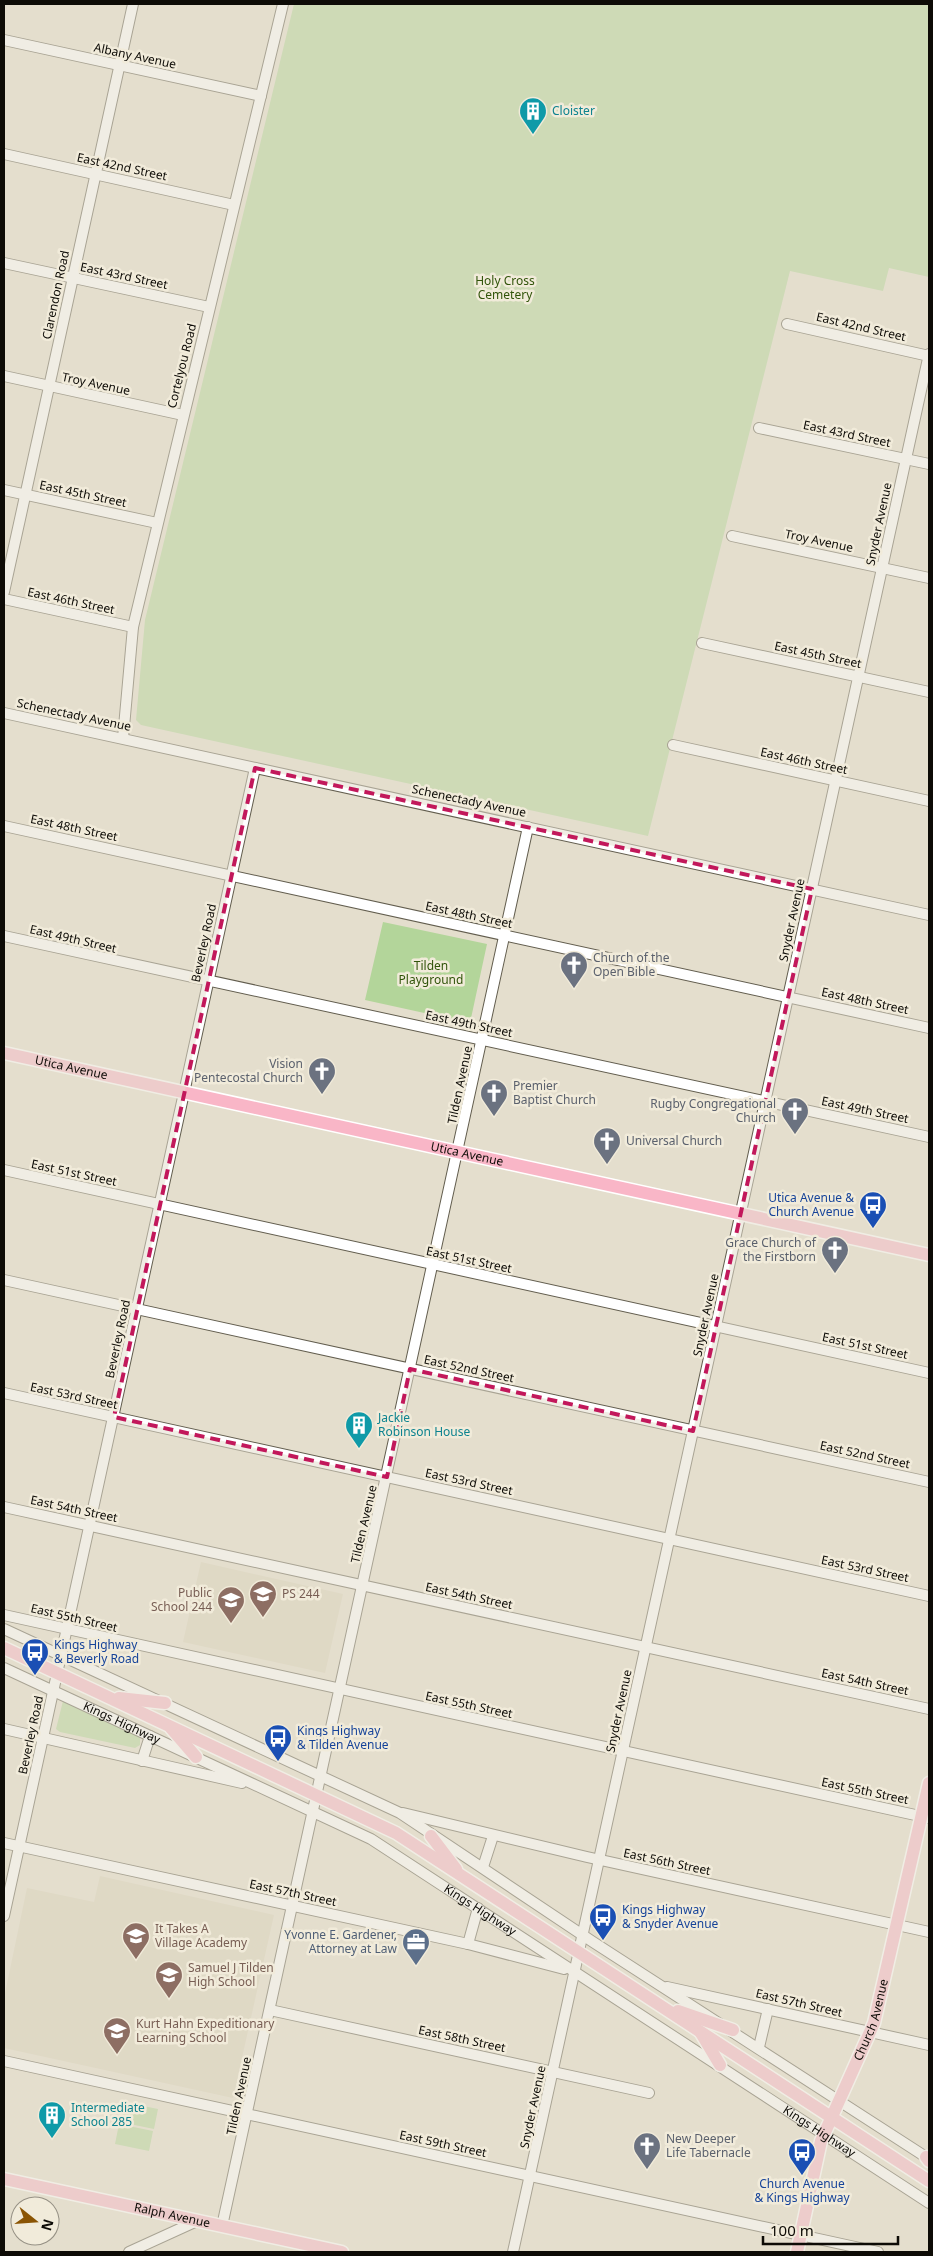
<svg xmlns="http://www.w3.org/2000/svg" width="933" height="2256" font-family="'Noto Sans',sans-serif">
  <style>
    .built { fill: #dad2ba }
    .green { fill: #b3d59a }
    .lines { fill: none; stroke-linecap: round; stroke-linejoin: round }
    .minor-casing { stroke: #625d4e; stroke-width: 12 }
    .major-casing { stroke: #fff; stroke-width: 15 }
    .minor { stroke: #fff; stroke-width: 10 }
    .major { stroke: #f9b6c7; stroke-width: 12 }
    .marked { fill: none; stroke: #c2185b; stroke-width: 4; stroke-dasharray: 10 6; stroke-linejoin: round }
    .labels { text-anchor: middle; stroke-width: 5; stroke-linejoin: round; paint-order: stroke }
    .street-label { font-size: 12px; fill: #0d0b06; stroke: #f1ebda }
    .culture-label { font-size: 12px; fill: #0d838f; stroke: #f1ebda; text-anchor: start }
    .park-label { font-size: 12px; fill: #31540a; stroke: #f1ebda }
    .worship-label { font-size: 12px; fill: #5b616d; stroke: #f1ebda; text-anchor: start }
    .transit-label { font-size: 12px; fill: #164399; stroke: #f1ebda; text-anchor: start }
    .education-label { font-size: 12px; fill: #785e54; stroke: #f1ebda; text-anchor: start }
    .service-label { font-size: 12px; fill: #4e5e75; stroke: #f1ebda; text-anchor: end }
  </style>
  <rect width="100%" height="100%" fill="#e4decd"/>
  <!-- built -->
  <path class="built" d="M201 1562 343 1594 325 1673 183 1642Z
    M100 1876 274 1915 233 2098 4 2048V1998L27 1888 94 1902Z"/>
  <!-- green -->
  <path class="green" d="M294 4H929V239C927 253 930 264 929 277L889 268 883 291 790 271 648 836 141 725 136 720 145 620Z
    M383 922 487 944 470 1023 365 1000Z
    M63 1701 140 1737V1745L135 1748 60 1732 56 1729Z
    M124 2102 158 2109 154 2129 120 2122Z
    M119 2124 153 2131 149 2151 115 2144Z"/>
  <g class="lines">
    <!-- minor casing -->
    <g class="minor-casing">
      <g id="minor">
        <path d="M4 40 261 96"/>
        <path d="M4 154 234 205"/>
        <path d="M4 263 209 307"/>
        <path d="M787 324 929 356"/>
        <path d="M4 376 183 415"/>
        <path d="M759 428 929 464"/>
        <path d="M4 490 157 523"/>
        <path d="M732 536 929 578"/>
        <path d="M4 592 133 4"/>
        <path d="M4 599 133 627"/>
        <path d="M702 643 929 692"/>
        <path d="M4 713 929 915"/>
        <path d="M123 738 133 627 283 4"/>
        <path d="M673 745 929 801"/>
        <path d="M4 826 929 1028"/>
        <path d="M4 936 929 1137"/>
        <path d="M4 1170 929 1373"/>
        <path d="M4 1280 929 1482"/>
        <path d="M4 1393 929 1596"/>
        <path d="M4 1507 929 1709"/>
        <path d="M4 1615 929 1818"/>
        <path d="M4 1629 400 1813 593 1942 929 2159"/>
        <path id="s1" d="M4 1668 371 1839 929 2203"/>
        <path d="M4 1729 242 1783"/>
        <path d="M142 1761 150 1736"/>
        <path d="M403 1813 587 1857 929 1932"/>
        <path d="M4 1843 468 1944 564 1969"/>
        <path d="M483 1867 493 1836"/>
        <path d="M4 1916 255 768"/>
        <path d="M468 1944 478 1908"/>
        <path d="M667 1987 929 2045"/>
        <path d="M270 2010 649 2093"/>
        <path d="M759 2047 768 2009"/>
        <path d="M4 2061 878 2252"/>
        <path d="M222 2226 528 827"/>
        <path d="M129 2252 197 2221"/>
        <path d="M513 2252 929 354"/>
      </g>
    </g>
    <!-- major casing -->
    <g class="major-casing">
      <g id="major">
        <path id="s2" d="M4 1053 929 1255"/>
        <path d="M4 1648 396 1833 929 2181"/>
        <path d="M119 1698 165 1703"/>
        <path d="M171 1728 196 1757"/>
        <path d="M431 1836 456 1869"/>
        <path d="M678 2011 733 2030"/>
        <path d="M701 2033 720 2065"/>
        <path d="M926 2157 929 2161"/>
        <path id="s3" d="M4 2179 342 2252"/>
        <path id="s4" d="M797 2252 821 2141 874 2023 929 1783"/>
      </g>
    </g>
    <!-- minor -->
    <use href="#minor" class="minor"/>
    <!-- major -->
    <use href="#major" class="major"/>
  </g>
  <!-- marked area -->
  <path d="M0 0H933V2256H0ZM255 768 812 889 693 1431 410 1369 387 1477 114 1417Z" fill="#e4decd" fill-opacity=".55" fill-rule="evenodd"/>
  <path class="marked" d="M255 768 812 889 693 1431 410 1369 387 1477 114 1417Z"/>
  <!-- icons -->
  <defs>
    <g id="building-pin" transform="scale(1.4375)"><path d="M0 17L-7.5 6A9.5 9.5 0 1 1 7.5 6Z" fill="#0f9aa8" stroke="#f1ebda"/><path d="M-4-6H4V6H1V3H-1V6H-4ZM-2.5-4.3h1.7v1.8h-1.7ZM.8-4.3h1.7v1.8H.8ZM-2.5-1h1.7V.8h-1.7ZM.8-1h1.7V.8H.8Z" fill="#fff"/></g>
    <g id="church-pin" transform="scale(1.4375)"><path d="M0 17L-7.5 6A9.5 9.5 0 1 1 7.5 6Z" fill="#6b7280" stroke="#f1ebda"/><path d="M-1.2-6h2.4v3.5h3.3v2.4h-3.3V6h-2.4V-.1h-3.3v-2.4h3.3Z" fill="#fff"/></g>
    <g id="bus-pin" transform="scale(1.4375)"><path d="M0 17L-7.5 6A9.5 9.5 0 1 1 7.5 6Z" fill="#1a4fb4" stroke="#f1ebda"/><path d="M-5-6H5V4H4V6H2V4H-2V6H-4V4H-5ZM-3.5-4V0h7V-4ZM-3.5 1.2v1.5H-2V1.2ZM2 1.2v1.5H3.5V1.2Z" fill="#fff"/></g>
    <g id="school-pin" transform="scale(1.4375)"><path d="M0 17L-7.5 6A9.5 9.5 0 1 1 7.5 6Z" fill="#8d6e63" stroke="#f1ebda"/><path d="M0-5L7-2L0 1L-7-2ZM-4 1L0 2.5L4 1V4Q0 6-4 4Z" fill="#fff"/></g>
    <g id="office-pin" transform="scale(1.4375)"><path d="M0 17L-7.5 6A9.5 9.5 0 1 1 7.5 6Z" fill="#5c6f8a" stroke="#f1ebda"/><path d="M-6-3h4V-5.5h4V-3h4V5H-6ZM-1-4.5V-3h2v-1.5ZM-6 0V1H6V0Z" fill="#fff"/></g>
  </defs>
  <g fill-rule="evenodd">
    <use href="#building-pin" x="533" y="111"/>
    <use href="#church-pin" x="574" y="965"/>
    <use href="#church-pin" x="322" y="1071"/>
    <use href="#church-pin" x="494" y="1093"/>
    <use href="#church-pin" x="795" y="1111"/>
    <use href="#church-pin" x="607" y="1141"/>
    <use href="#bus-pin" x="873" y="1205"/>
    <use href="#church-pin" x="835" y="1250"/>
    <use href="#building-pin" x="359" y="1425"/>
    <use href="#school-pin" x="263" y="1594"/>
    <use href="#school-pin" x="231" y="1600"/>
    <use href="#bus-pin" x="35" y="1652"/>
    <use href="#bus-pin" x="278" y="1738"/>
    <use href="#bus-pin" x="603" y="1917"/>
    <use href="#school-pin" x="136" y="1936"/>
    <use href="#office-pin" x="416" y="1942"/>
    <use href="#school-pin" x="169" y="1975"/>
    <use href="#school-pin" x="117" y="2031"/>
    <use href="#building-pin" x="52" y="2115"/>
    <use href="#church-pin" x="647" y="2146"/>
    <use href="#bus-pin" x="802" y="2152"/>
  </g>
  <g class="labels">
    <!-- street labels -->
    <g class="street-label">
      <text transform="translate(135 56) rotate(12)" y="4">Albany Avenue</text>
      <text transform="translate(122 167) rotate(12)" y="4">East 42nd Street</text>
      <text transform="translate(124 276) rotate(12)" y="4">East 43rd Street</text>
      <text transform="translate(56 295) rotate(-78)" y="4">Clarendon Road</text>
      <text transform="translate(861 327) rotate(13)" y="4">East 42nd Street</text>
      <text transform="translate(182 366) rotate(-76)" y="4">Cortelyou Road</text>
      <text transform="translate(96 384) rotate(12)" y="4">Troy Avenue</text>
      <text transform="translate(847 434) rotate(12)" y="4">East 43rd Street</text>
      <text transform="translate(83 494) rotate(12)" y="4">East 45th Street</text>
      <text transform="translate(879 524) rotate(-78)" y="4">Snyder Avenue</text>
      <text transform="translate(819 541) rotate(12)" y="4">Troy Avenue</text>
      <text transform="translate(71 601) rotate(12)" y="4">East 46th Street</text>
      <text transform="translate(818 655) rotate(12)" y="4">East 45th Street</text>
      <text transform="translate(74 715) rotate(12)" y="4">Schenectady Avenue</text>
      <text transform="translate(804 761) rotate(12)" y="4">East 46th Street</text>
      <text transform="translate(469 801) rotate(12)" y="4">Schenectady Avenue</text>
      <text transform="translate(74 828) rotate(12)" y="4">East 48th Street</text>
      <text transform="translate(469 915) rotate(12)" y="4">East 48th Street</text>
      <text transform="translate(792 920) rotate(-78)" y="4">Snyder Avenue</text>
      <text transform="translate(73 939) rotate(13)" y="4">East 49th Street</text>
      <text transform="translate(204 943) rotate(-78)" y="4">Beverley Road</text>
      <text transform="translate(865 1001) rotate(12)" y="4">East 48th Street</text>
      <text transform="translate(469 1024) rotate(12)" y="4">East 49th Street</text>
      <text dy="4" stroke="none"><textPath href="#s2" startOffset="69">Utica Avenue</textPath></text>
      <text transform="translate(460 1085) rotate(-78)" y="4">Tilden Avenue</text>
      <text transform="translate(865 1110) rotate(12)" y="4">East 49th Street</text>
      <text dy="4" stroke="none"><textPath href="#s2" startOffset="474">Utica Avenue</textPath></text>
      <text transform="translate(74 1173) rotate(12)" y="4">East 51st Street</text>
      <text transform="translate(469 1260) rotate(12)" y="4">East 51st Street</text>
      <text transform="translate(706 1315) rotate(-78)" y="4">Snyder Avenue</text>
      <text transform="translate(118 1339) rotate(-78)" y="4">Beverley Road</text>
      <text transform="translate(865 1346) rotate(12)" y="4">East 51st Street</text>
      <text transform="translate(469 1369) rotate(12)" y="4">East 52nd Street</text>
      <text transform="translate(74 1396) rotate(12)" y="4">East 53rd Street</text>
      <text transform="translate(865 1455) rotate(12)" y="4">East 52nd Street</text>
      <text transform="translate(469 1482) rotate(12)" y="4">East 53rd Street</text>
      <text transform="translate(74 1509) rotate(12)" y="4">East 54th Street</text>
      <text transform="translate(364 1524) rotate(-77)" y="4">Tilden Avenue</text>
      <text transform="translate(865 1569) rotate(12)" y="4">East 53rd Street</text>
      <text transform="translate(469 1596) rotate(12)" y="4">East 54th Street</text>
      <text transform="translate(74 1618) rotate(13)" y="4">East 55th Street</text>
      <text transform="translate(865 1682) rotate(12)" y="4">East 54th Street</text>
      <text transform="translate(469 1705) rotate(12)" y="4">East 55th Street</text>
      <text transform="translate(619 1711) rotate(-78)" y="4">Snyder Avenue</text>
      <text dy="4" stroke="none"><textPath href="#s1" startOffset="130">Kings Highway</textPath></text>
      <text transform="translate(31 1735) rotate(-78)" y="4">Beverley Road</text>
      <text transform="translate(865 1791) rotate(12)" y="4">East 55th Street</text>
      <text transform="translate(667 1862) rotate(12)" y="4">East 56th Street</text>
      <text transform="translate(293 1893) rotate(12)" y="4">East 57th Street</text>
      <text dy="4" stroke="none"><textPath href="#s1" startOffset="535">Kings Highway</textPath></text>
      <text transform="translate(799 2003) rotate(13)" y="4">East 57th Street</text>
      <text dy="4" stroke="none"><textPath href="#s4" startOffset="245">Church Avenue</textPath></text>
      <text transform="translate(462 2039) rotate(12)" y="4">East 58th Street</text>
      <text transform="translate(239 2096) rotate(-78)" y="4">Tilden Avenue</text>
      <text transform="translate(533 2107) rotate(-78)" y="4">Snyder Avenue</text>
      <text dy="4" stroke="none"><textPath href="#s1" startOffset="940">Kings Highway</textPath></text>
      <text transform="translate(443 2144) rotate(12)" y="4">East 59th Street</text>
      <text dy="4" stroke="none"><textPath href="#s3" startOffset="172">Ralph Avenue</textPath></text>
    </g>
    <!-- culture labels -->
    <g class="culture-label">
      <text x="552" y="115">Cloister</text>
      <text x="378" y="1422">Jackie<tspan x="378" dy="14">Robinson House</tspan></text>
      <text x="71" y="2112">Intermediate<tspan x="71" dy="14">School 285</tspan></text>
    </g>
    <!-- park labels -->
    <g class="park-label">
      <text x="505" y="285">Holy Cross<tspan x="505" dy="14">Cemetery</tspan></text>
      <text x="431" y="970">Tilden<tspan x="431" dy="14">Playground</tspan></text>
    </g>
    <!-- worship labels -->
    <g class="worship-label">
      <text x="593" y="962">Church of the<tspan x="593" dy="14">Open Bible</tspan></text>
      <text x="303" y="1068" text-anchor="end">Vision<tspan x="303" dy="14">Pentecostal Church</tspan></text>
      <text x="513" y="1090">Premier<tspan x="513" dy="14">Baptist Church</tspan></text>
      <text x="776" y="1108" text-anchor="end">Rugby Congregational<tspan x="776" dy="14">Church</tspan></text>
      <text x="626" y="1145">Universal Church</text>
      <text x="816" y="1247" text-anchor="end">Grace Church of<tspan x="816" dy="14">the Firstborn</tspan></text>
      <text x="666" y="2143">New Deeper<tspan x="666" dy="14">Life Tabernacle</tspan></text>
    </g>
    <!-- transit labels -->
    <g class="transit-label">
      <text x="854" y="1202" text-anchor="end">Utica Avenue &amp;<tspan x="854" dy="14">Church Avenue</tspan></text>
      <text x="54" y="1649">Kings Highway<tspan x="54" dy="14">&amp; Beverly Road</tspan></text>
      <text x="297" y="1735">Kings Highway<tspan x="297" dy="14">&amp; Tilden Avenue</tspan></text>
      <text x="622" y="1914">Kings Highway<tspan x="622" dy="14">&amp; Snyder Avenue</tspan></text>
      <text x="802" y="2188" text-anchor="middle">Church Avenue<tspan x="802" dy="14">&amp; Kings Highway</tspan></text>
    </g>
    <!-- education labels -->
    <g class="education-label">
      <text x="212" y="1597" text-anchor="end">Public<tspan x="212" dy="14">School 244</tspan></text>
      <text x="282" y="1598">PS 244</text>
      <text x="155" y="1933">It Takes A<tspan x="155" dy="14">Village Academy</tspan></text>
      <text x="188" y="1972">Samuel J Tilden<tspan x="188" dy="14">High School</tspan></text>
      <text x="136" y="2028">Kurt Hahn Expeditionary<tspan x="136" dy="14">Learning School</tspan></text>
    </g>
    <!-- service labels -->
    <g class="service-label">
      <text x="397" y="1939">Yvonne E. Gardener,<tspan x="397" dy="14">Attorney at Law</tspan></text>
    </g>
  </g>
  <!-- border -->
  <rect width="933" height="2256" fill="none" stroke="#0d0b06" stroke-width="10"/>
  <!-- north arrow -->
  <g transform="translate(35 2221) rotate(107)"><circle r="24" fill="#f1ebda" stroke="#969185"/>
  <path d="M0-4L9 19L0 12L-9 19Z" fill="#8a5403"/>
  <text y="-8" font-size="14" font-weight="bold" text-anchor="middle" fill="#0d0b06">N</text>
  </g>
  <!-- scale -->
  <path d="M763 2236v8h135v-8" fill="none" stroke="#0d0b06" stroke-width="2.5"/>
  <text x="770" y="2236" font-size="15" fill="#0d0b06" stroke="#f1ebda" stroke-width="4" paint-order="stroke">100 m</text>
</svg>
